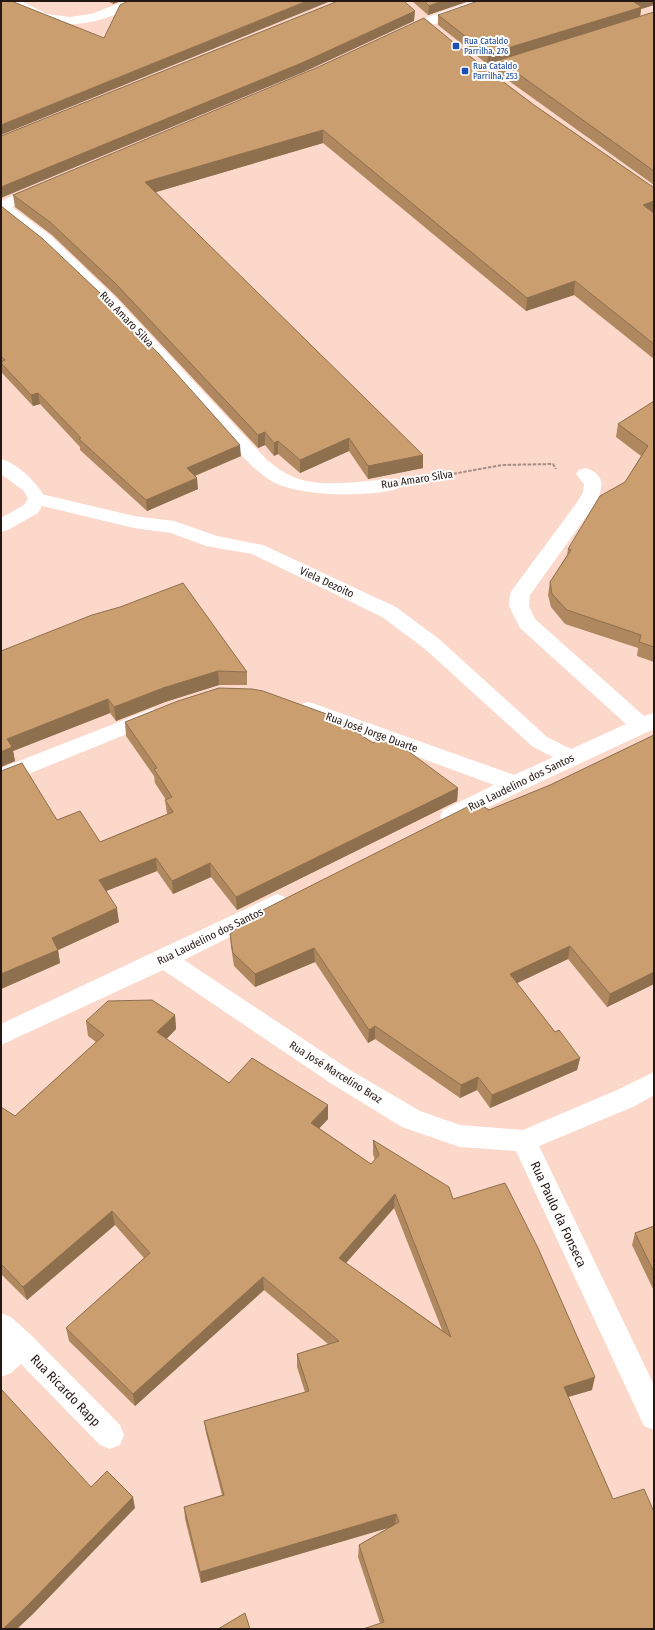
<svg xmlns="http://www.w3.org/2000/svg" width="655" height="1630" font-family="'Fira Sans Condensed',sans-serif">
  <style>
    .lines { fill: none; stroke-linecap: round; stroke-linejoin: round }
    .path { stroke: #a78d83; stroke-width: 2; stroke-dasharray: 3.5 1.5; stroke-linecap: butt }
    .lane { fill: #fff; fill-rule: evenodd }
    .street { fill: #fff; fill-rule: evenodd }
    .wall { fill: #af885f; fill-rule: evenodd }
    .shaded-wall { fill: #8e6f4e }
    .building { fill: #cb9e6f; stroke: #8e6f4e; fill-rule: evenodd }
    .transit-dot { fill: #1a4fb4; stroke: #fff; stroke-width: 1.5 }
    .labels { text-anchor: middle; stroke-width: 4; stroke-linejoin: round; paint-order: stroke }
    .far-transit-label { font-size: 9px; fill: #164399; stroke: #fff; text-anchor: start }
    .street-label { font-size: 11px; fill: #251814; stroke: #fff }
    .near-street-label { font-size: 13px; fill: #251814; stroke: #fff }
  </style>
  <rect width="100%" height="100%" fill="#fcd8cb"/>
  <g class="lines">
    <!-- path -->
    <path class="path" d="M419 480 502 465 553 464 556 469"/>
    <!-- lane -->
    <path class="lane" d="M37 493 134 516 174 521 217 536 263 545 396 607 439 639 547 737 579 753 582 758 579 763 571 766 533 747 425 649 382 617 335 594 252 554 206 546 171 533 134 528 30 503 28 499 30 495Z"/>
    <!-- street -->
    <path class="street" d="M4 1H21L47 14 70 17 91 14 125 1H143L141 4C108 19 73 32 37 19 26 15 16 9 6 4Z
      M474 1H494L492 4 429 26 406 37H396L394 34 396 31 419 20Z
      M527 54 532 55 534 58 532 61 484 75 479 74 477 71 479 68Z
      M42 184 47 186 50 189 47 192 12 207 51 236 115 297 267 460C276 467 285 474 296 478 322 488 363 481 391 479L397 481 400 485 397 489C366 497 302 497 273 482 249 469 215 424 195 402 155 357 114 312 70 271 48 250 26 229 1 213V201Z
      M1 459C19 464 38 484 46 499L38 513 8 530 1 532V518L24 505 28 499 24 491 1 474Z
      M585 468C608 474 603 492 593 507L530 595 529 606 535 619 644 716 654 713V729L523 790 459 822 451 824 443 822 440 816 443 810 494 785 301 714 298 709 301 704 308 702 315 704 514 775 626 724 520 628 509 606 510 594 513 589 578 501 583 492 584 484 576 474 579 470Z
      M152 709 159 711 162 716 159 721 1 785V768Z
      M277 894 285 897 288 903 285 909 184 960 350 1070 420 1111 460 1125 523 1130 617 1090 654 1072V1095L635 1106 539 1146 654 1385V1430L644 1426 516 1151 460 1147 402 1127 332 1084 163 970 1 1045V1024Z
      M1 1313 11 1317 32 1336 120 1425 124 1435 120 1445 110 1449 100 1445 21 1364 11 1373 1 1377Z"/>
  </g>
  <!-- wall -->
  <path class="wall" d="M107 1H121L113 4Z
    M412 1H469L428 15Z
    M654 1V5L641 9 640 16 654 12V185L498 73 499 61 487 64 438 25V15Z
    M477 62 534 105 650 185 654 187V359L574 295 526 311 323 143 156 192 423 468 368 479 349 451 300 473 278 454 274 456 265 445 258 448 116 296 52 235 15 207 13 195Z
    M1 206 241 456 195 476 198 489 147 511 80 450V447L40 404 33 406 2 373Z
    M654 401V662L637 656 638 648 565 624 551 607 548 595 550 582 567 555 568 549 625 482 641 456 616 437 618 424Z
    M1 651 247 672V685H219L165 702 116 721 110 713 13 751 15 761 1 767Z
    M125 722 373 743 458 788 457 801 237 910 211 877 173 894 157 871 106 891 119 922 58 950 60 963 1 989V771L57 820 100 842 167 814 165 800H166L155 783 154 776 126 736Z
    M654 735V984L607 1007 568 959 517 983 555 1032 580 1058 577 1070 490 1108 477 1090 460 1098 375 1039 368 1043 315 962 255 987 234 966 231 947 230 934 489 810 550 785Z
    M175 1015 176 1029 166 1039 229 1083 328 1119 319 1128 371 1164 375 1160 373 1154V1140L453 1199 592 1390 568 1397 613 1499 654 1512 380 1623 358 1557 359 1545 390 1527 201 1583 185 1519 184 1507 222 1495 206 1433 204 1421 305 1392 297 1367V1354L328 1344 264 1290 135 1406 69 1341 66 1328 144 1258 115 1225 27 1300 1 1274V1107L15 1116 96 1042 88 1036 86 1021ZM394 1208 442 1330 346 1263Z
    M654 1226V1291L632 1245 635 1233Z"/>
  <!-- shaded-wall -->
  <path class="shaded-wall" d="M113 1H121L113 4Z
    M307 1H331L1 135V125Z
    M442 1H469L428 15 429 6Z
    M639 1H654V5L641 9 640 17 487 64 488 54Z
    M415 11 414 21 304 72 1 198V187Z
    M323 130V143L146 195 145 182Z
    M654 201V213L643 205Z
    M575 281 574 295 526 311 527 298Z
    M38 393 40 404 33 406 31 395Z
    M265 432V445L258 448V435Z
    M349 438V451L300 473V460Z
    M278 441V454L274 456V443Z
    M240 445 241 456 187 479V468Z
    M423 455V468L368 479V466Z
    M197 478 198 489 147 511 146 500Z
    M218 671 219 685 165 702 116 721 114 707 163 688Z
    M108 699 110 713 13 751 15 761 1 767V752L7 739Z
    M458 788 457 801 237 910 236 897Z
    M156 858 157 871 101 893 99 880Z
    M210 863 211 877 173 894 172 881Z
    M117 908 119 922 58 950 60 963 1 989V974L52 938Z
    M570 946 568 959 509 987 510 974Z
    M314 948 315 962 255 987V974Z
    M654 972V984L607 1007 610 994Z
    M175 1015 176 1029 159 1047 157 1032Z
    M375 1026V1039L368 1043 369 1030Z
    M580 1058 577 1070 490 1108 492 1095Z
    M478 1077 477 1090 460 1098 461 1085Z
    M328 1105V1119L311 1137V1123Z
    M395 1194 394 1208 339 1271V1258Z
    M112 1211 115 1225 27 1300 23 1287Z
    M263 1277 264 1290 135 1406 133 1394Z
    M595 1377 592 1390 561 1399 564 1387Z
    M133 1497 135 1508 33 1614 17 1629H3Z
    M396 1514 395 1526 201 1583 200 1572Z"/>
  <!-- building -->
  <path class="building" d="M1 1H11L104 38 120 5 128 1H307L1 125Z
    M338 1H404L415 11 304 62 1 187V136Z
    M424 1H442L429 6Z
    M478 1H639L634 2 642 7 488 54 438 15Z
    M654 12V171L499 60Z
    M424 18 477 62 534 105 650 185 654 187V201L643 205 654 213V344L575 281 527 298 323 130 145 182 423 455 368 466 349 438 300 460 278 441 274 443 265 432 258 435 115 283 50 222 13 195 316 68Z
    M1 206 43 239 99 292 159 354 240 445 187 468 197 478 146 500 79 439 81 438 38 393 31 395 1 363V362L5 360 1 356Z
    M654 401V647L639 642 641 635 567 610 552 594 550 582 571 550 568 549 600 496 625 482 648 446 618 424Z
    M183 583 247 672 218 671 163 688 114 707 108 699 7 739 12 747 1 752V651L92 615 120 607Z
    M219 688 252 689 263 691 332 716 373 743 378 740 404 748 458 788 236 897 210 863 172 881 156 858 99 880 117 908 52 938 58 950 1 974V771L22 763 57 820 80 811 100 842 173 812 165 800 172 797 154 769 157 768 125 722 178 701Z
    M654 735V972L610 994 570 946 510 974 555 1032 559 1030 580 1058 492 1095 478 1077 461 1085 375 1026 369 1030 314 948 255 974 233 953 230 934 251 916 477 802 489 810 550 785Z
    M152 1000 175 1015 157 1032 229 1083 252 1058 328 1105 311 1123 371 1164 379 1155 373 1140 449 1187 453 1199 505 1183 538 1248 595 1377 564 1387 613 1499 644 1489 654 1512V1629H363L384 1622 359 1545 399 1522 396 1514 200 1572 184 1507 224 1495 204 1421 309 1391 297 1354 339 1341 263 1277 133 1394 66 1328 150 1253 112 1211 23 1287 1 1264V1107L15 1116 104 1035 86 1021 108 1001ZM395 1194 451 1337 339 1258Z
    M654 1226V1272L635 1233Z
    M1 1389 91 1487 107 1471 133 1497 29 1604 3 1629H1Z
    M245 1613 250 1629H218Z"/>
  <!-- markers -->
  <g class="transit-dot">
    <rect x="452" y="42" width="8" height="8" rx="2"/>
    <rect x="461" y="67" width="8" height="8" rx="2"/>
  </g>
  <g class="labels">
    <!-- far-transit labels -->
    <g class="far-transit-label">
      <text x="464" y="44">Rua Cataldo<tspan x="464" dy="10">Parrilha, 276</tspan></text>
      <text x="473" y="69">Rua Cataldo<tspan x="473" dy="10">Parrilha, 253</tspan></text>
    </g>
    <!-- street labels -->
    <g class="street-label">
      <text transform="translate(127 319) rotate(46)" y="4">Rua Amaro Silva</text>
      <text transform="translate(417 479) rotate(-9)" y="4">Rua Amaro Silva</text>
      <text transform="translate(327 582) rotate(25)" y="4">Viela Dezoito</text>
      <text transform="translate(372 732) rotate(20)" y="4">Rua José Jorge Duarte</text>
      <text transform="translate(521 782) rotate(-26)" y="4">Rua Laudelino dos Santos</text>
      <text transform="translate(210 936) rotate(-26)" y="4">Rua Laudelino dos Santos</text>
      <text transform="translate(336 1072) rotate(32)" y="4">Rua José Marcelino Braz</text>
    </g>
    <!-- near-street labels -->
    <g class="near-street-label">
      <text transform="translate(559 1214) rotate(65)" y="5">Rua Paulo da Fonseca</text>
      <text transform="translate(66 1390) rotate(46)" y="5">Rua Ricardo Rapp</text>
    </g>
  </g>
  <!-- border -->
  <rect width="655" height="1630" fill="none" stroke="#251814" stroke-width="4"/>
</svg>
